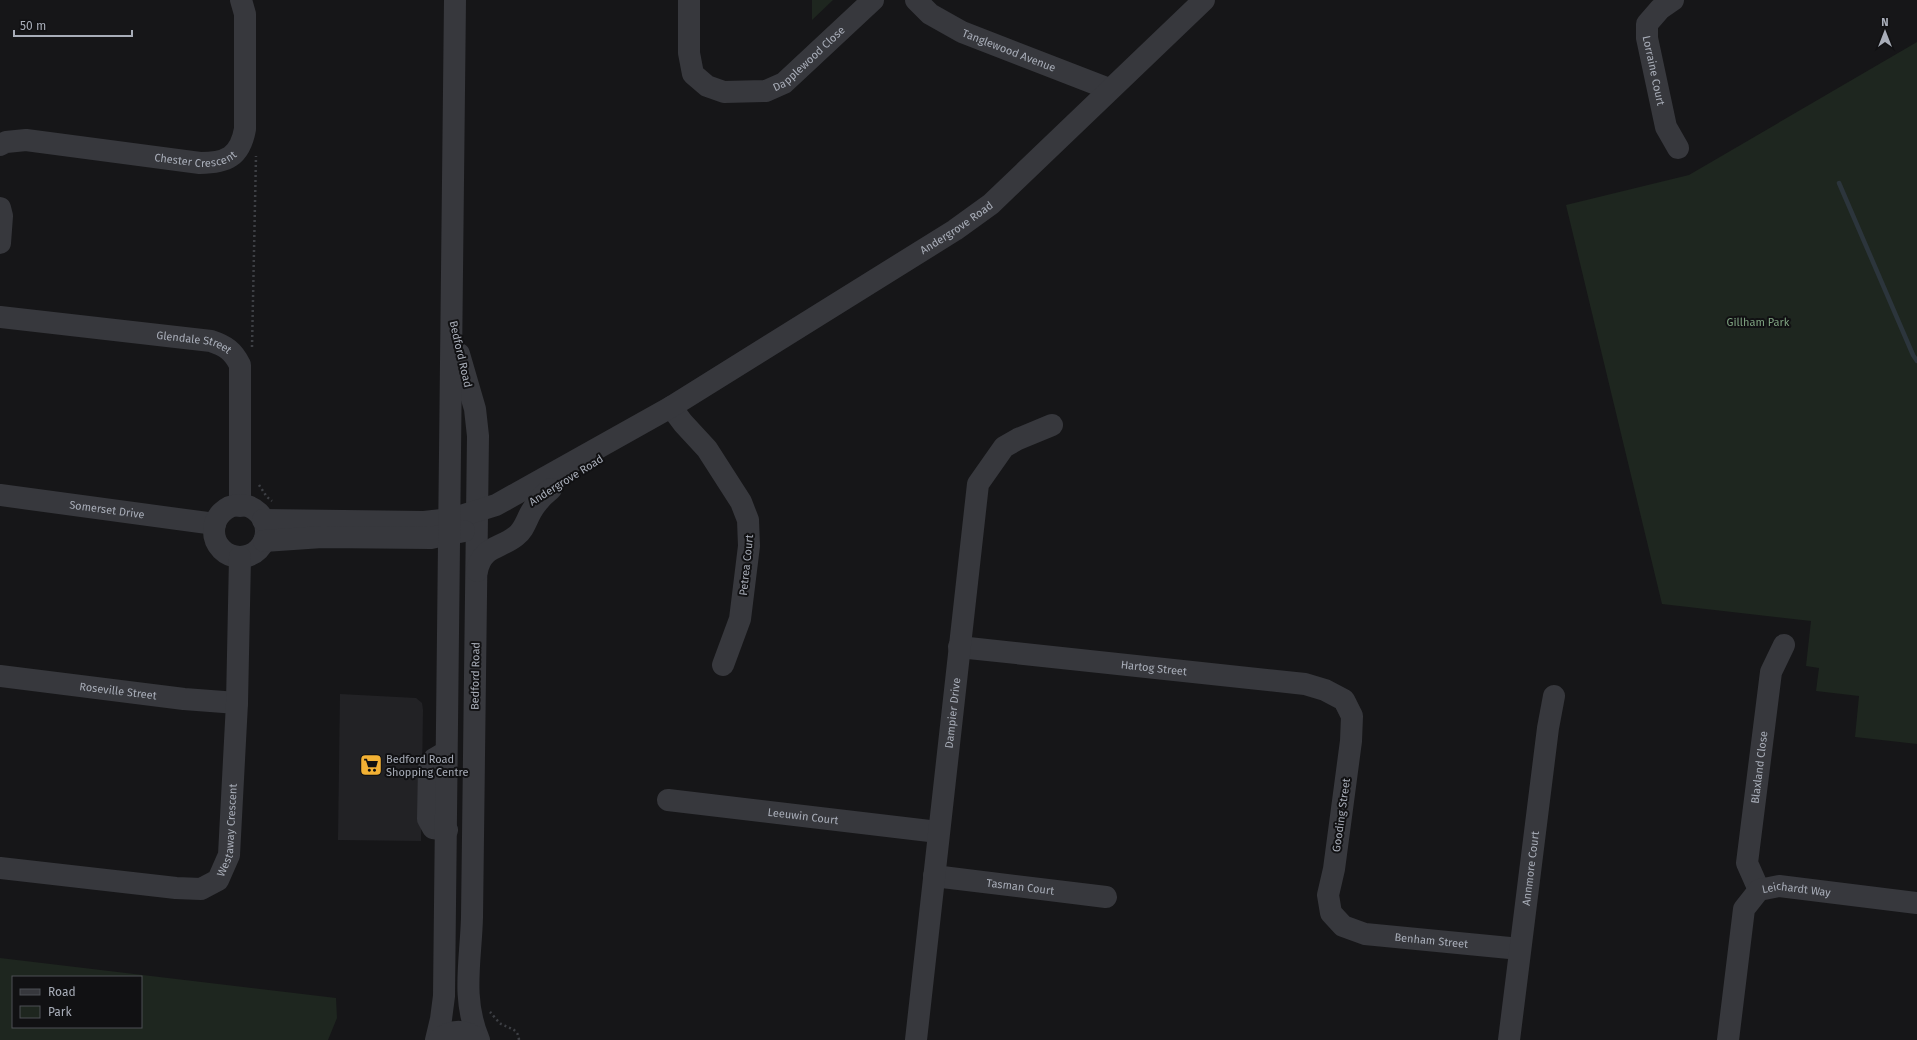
<svg xmlns="http://www.w3.org/2000/svg" width="1917" height="1040" font-family="'Fira Sans',sans-serif">
  <style>
    .built { fill: #222225 }
    .green { fill: #1e261f; fill-rule: evenodd }
    .lines { fill: none; stroke-linecap: round; stroke-linejoin: round }
    .stream { stroke: #2c353c; stroke-width: 4.5 }
    .path { stroke: #3d3f44; stroke-width: 2.5; stroke-dasharray: 2 3; stroke-linecap: butt }
    .minor { stroke: #37383d; stroke-width: 22 }
    .labels { text-anchor: middle; stroke-width: 4; stroke-linejoin: round; paint-order: stroke }
    .street-label { font-size: 11px; fill: #a8adb8; stroke: #111113 }
    .park-label { font-size: 11px; fill: #7fa381; stroke: #111113 }
    .poi-label { font-size: 11px; fill: #a8adb8; stroke: #111113; text-anchor: start }
  </style>
  <rect width="100%" height="100%" fill="#161618"/>
  <!-- built -->
  <path class="built" d="M340 694 416 698 422 703 423 710 421 841 338 840Z"/>
  <!-- green -->
  <path class="green" d="M812 0H833L812 20Z
    M1917 42V744L1855 737 1859 696 1816 691 1819 668 1806 666 1811 621 1662 604 1566 205 1689 175Z
    M0 958 336 998 337 1018 328 1040H0ZM13 977H141V1027H13Z"/>
  <g class="lines">
    <!-- stream -->
    <path class="stream" d="M1839 183 1913 355 1917 361"/>
    <!-- path -->
    <path class="path" d="M252 347 256 156
      M259 485 267 497 272 501
      M490 1012C493 1015 497 1021 501 1024 510 1029 518 1028 519 1040"/>
    <!-- minor -->
    <g class="minor">
      <path id="s1" d="M689 0V53L693 74 707 86 724 92 766 91 784 83 873 0"/>
      <path id="s2" d="M916 0 930 14 962 32 1109 89"/>
      <path id="s3" d="M1673 0 1660 9 1647 24V38L1666 127 1678 148"/>
      <path id="s4" d="M0 145 6 142 26 140 200 163C226 163 240 157 245 129V14L241 0"/>
      <path d="M0 208 2 216 0 243"/>
      <path id="s5" d="M0 317 211 341C226 346 233 351 240 365V506"/>
      <path d="M459 354 475 409 478 436 472 917C471 960 461 998 479 1040"/>
      <path d="M671 407 683 423 707 449 741 502 748 520 749 546 740 619 723 665"/>
      <path id="s6" d="M0 495 215 524"/>
      <circle cx="240" cy="531" r="26"/>
      <path id="s7" d="M263 520 424 522 451 519 496 505 671 407 955 230 991 204 1204 0"/>
      <path d="M264 541 322 537 431 538 464 531"/>
      <path d="M477 571C482 546 500 549 516 536 524 530 526 521 531 512 536 503 542 496 551 489"/>
      <path id="s8" d="M959 647 1305 684 1325 690 1344 700 1352 716 1351 741 1334 869 1328 895 1331 913 1343 926 1365 934 1520 949"/>
      <path id="s9" d="M0 676 184 699 237 703"/>
      <path d="M446 752 434 759 429 767 428 819 433 828 447 830"/>
      <path id="s10" d="M668 800 938 832"/>
      <path id="s11" d="M0 868 176 888 201 889 218 880 229 855 237 703 240 557"/>
      <path id="s12" d="M934 876 1106 897"/>
      <path id="s13" d="M1759 890 1747 863 1771 672 1784 645"/>
      <path d="M436 1040 441 1019 444 996C449 664 452 332 455 0"/>
      <path d="M439 1040C451 1029 466 1029 478 1040"/>
      <path id="s14" d="M916 1040 978 484 1004 447 1018 439 1052 425"/>
      <path id="s15" d="M1509 1040 1548 728 1554 696"/>
      <path id="s16" d="M1728 1040 1744 909 1759 890 1779 886 1917 903"/>
    </g>
  </g>
  <!-- icons -->
  <defs>
    <g id="supermarket-square" transform="scale(1.15)"><rect x="-9" y="-9" width="18" height="18" rx="4" fill="#f2b134" stroke="#111113"/><path d="M-6-5.5h2.5l.6 2H6L4.5 2H-2.5L-4.4-4H-6ZM-1.5 3.2a1.3 1.3 0 1 0 .1 0ZM3 3.2a1.3 1.3 0 1 0 .1 0Z" fill="#111"/></g>
  </defs>
  <g fill-rule="evenodd">
    <use href="#supermarket-square" x="371" y="765"/>
  </g>
  <g class="labels">
    <!-- street labels -->
    <g class="street-label">
      <text dy="4" stroke="none"><textPath href="#s2" startOffset="107">Tanglewood Avenue</textPath></text>
      <text dy="4" stroke="none"><textPath href="#s1" startOffset="207">Dapplewood Close</textPath></text>
      <text dy="4" stroke="none"><textPath href="#s3" startOffset="83">Lorraine Court</textPath></text>
      <text dy="4" stroke="none"><textPath href="#s4" startOffset="198">Chester Crescent</textPath></text>
      <text dy="4" stroke="none"><textPath href="#s7" startOffset="773">Andergrove Road</textPath></text>
      <text dy="4" stroke="none"><textPath href="#s5" startOffset="196">Glendale Street</textPath></text>
      <text transform="translate(461 354) rotate(77)" y="4">Bedford Road</text>
      <text transform="translate(566 480) rotate(-32)" y="4">Andergrove Road</text>
      <text dy="4" stroke="none"><textPath href="#s6" startOffset="108">Somerset Drive</textPath></text>
      <text transform="translate(746 565) rotate(-84)" y="4">Petrea Court</text>
      <text dy="4" stroke="none"><textPath href="#s8" startOffset="196">Hartog Street</textPath></text>
      <text transform="translate(475 676) rotate(-89)" y="4">Bedford Road</text>
      <text dy="4" stroke="none"><textPath href="#s9" startOffset="119">Roseville Street</textPath></text>
      <text dy="4" stroke="none"><textPath href="#s14" startOffset="329">Dampier Drive</textPath></text>
      <text dy="4" stroke="none"><textPath href="#s13" startOffset="126">Blaxland Close</textPath></text>
      <text transform="translate(1341 815) rotate(-82)" y="4">Gooding Street</text>
      <text dy="4" stroke="none"><textPath href="#s10" startOffset="136">Leeuwin Court</textPath></text>
      <text dy="4" stroke="none"><textPath href="#s11" startOffset="273">Westaway Crescent</textPath></text>
      <text dy="4" stroke="none"><textPath href="#s15" startOffset="173">Annmore Court</textPath></text>
      <text dy="4" stroke="none"><textPath href="#s12" startOffset="87">Tasman Court</textPath></text>
      <text dy="4" stroke="none"><textPath href="#s16" startOffset="194">Leichardt Way</textPath></text>
      <text dy="4" stroke="none"><textPath href="#s8" startOffset="715">Benham Street</textPath></text>
    </g>
    <!-- park labels -->
    <g class="park-label">
      <text x="1758" y="326">Gillham Park</text>
    </g>
    <!-- poi labels -->
    <g class="poi-label">
      <text x="386" y="763">Bedford Road<tspan x="386" dy="13">Shopping Centre</tspan></text>
    </g>
  </g>
  <!-- legend -->
  <rect x="12" y="976" width="130" height="52" fill="#111113" stroke="#4d4f55"/>
  <rect x="20" y="989" width="20" height="6" fill="#37383d" stroke="#4d4f55"/>
  <text x="48" y="996" font-size="12" fill="#a8adb8">Road</text>
  <rect x="20" y="1006" width="20" height="12" fill="#1e261f" stroke="#4d4f55"/>
  <text x="48" y="1016" font-size="12" fill="#a8adb8">Park</text>
  <!-- north arrow -->
  <g transform="translate(1885 32)" stroke="#111113" stroke-width="3" paint-order="stroke">
  <path d="M0-3L7 15L0 10L-7 15Z" fill="#a8adb8"/>
  <text y="-6" font-size="11" font-weight="bold" text-anchor="middle" fill="#a8adb8">N</text>
  </g>
  <!-- scale -->
  <path d="M14 30v6h118v-6" fill="none" stroke="#a8adb8" stroke-width="2"/>
  <text x="20" y="30" font-size="12" fill="#a8adb8" stroke="#111113" stroke-width="3" paint-order="stroke">50 m</text>
</svg>
